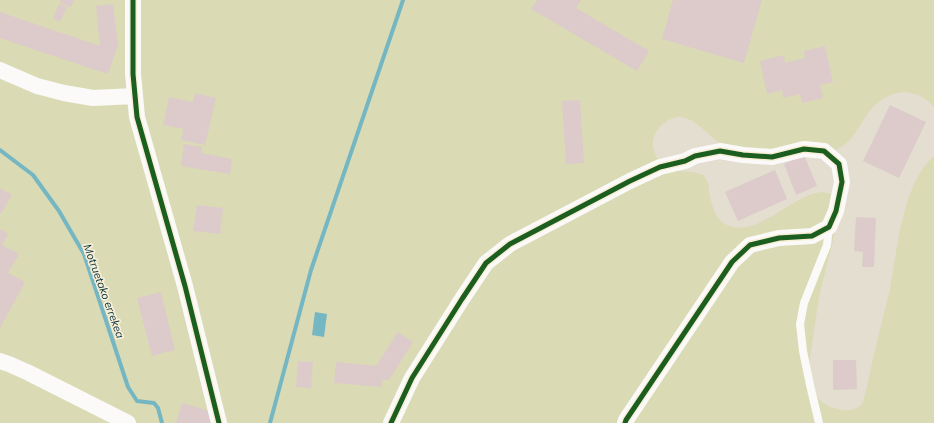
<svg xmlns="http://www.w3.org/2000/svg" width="934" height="423" font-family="Mulish,sans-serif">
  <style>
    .green { fill: #dadab5 }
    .water { fill: #75b6c3 }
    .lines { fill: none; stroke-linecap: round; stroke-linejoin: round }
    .stream { stroke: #75b6c3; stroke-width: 4 }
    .building { fill: #dccbca }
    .lane { stroke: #fbfaf8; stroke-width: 8 }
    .street { stroke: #fbfaf8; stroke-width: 16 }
    .cycleway-casing { stroke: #f8eed5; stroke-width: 8 }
    .cycleway { stroke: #1b5e20; stroke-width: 5 }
    .labels { text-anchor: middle; stroke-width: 3.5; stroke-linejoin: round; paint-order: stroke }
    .water-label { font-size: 11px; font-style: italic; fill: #012f3a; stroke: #f8eed5 }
  </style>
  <rect width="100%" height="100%" fill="#e3ded0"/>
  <!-- green -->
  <path class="green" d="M0 0H934V107C926 98 917 93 905 92 891 92 877 101 869 112 859 125 852 144 835 150 818 155 800 152 783 150 765 149 746 147 728 146 725 145 722 144 720 143 702 132 687 104 663 124 657 129 652 137 653 145 654 156 658 161 668 166 670 167 673 169 676 170 685 173 698 170 705 177 708 181 709 187 709 192 712 204 714 219 727 225 761 241 805 179 833 195L835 232 819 297 809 364 814 394 823 403 830 407 841 410H851L857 408 861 405 864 398C869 380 872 361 877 342 881 324 886 306 890 289 897 250 903 182 934 156V423H0Z"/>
  <!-- water -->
  <path class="water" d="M315 312 327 314 324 337 312 335Z"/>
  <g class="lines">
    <!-- stream -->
    <path class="stream" d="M0 150 33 175 59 211 84 254 128 387 137 401 154 403 158 408 162 423
      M270 423 311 270 403 0"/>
  </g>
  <!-- building -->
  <path class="building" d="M61 0H74L71 7 60 3Z
    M537 0H581L576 8 649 51 637 71 531 9Z
    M673 0H762L744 63 662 39Z
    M59 4 67 7 60 22 53 18Z
    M113 4 118 45 108 74 0 38V12L100 46 96 6Z
    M825 46 833 82 820 85 823 98 802 103 800 94 783 98 782 90 767 94 760 61 784 55 785 63 805 58 804 51Z
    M195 93 216 98 205 145 181 140 184 129 163 125 169 97 193 102Z
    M580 100 584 163 566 164 562 101Z
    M890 105 926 122 899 178 863 161Z
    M184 144 202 147 201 153 232 159 230 174 181 166Z
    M804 155 817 186 796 195 784 164Z
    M775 170 787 199 738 221 725 192Z
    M0 188 12 195 0 215Z
    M197 205 223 208 220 234 193 231Z
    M856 217 876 218 874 267H862L863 252 854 251Z
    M0 229 8 234 2 245 19 254 8 273 25 282 0 328Z
    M161 292 175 350 152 356 137 298Z
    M398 332 413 342 389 380H382V387L334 383 336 362 376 366Z
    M833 360H856L857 389 833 390Z
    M298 361 313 362 311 388 296 387Z
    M182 403 210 411 209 417 213 420 212 423H176Z"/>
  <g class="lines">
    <!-- lane -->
    <path class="lane" d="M819 423 810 385 803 351 800 324 804 303 827 245 829 227"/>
    <!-- street -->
    <path class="street" d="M133 0V74L137 117 185 286 219 423
      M0 70 37 86 64 93 93 98 135 96
      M0 361 9 364 29 373 128 423
      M391 423 412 378 462 299 486 263 510 244 630 181 660 167 685 161 695 156 720 151 743 155 772 157 804 149 824 151 839 164 842 182 836 211 829 227 812 236 779 238 750 245 732 262 626 420 625 423"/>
    <!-- cycleway casing -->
    <g class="cycleway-casing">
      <path id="cycleway" d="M133 0V74L137 117 185 286 219 423
        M391 423 412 378 462 299 486 263 510 244 630 181 660 167 685 161 695 156 720 151 743 155 772 157 804 149 824 151 839 164 842 182 836 211 829 227 812 236 779 238 750 245 732 262 626 420 625 423"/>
    </g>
    <!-- cycleway -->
    <use href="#cycleway" class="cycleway"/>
  </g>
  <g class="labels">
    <!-- water labels -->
    <g class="water-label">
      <text transform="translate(104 291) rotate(70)" y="4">Motruetako errekea</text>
    </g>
  </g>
</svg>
